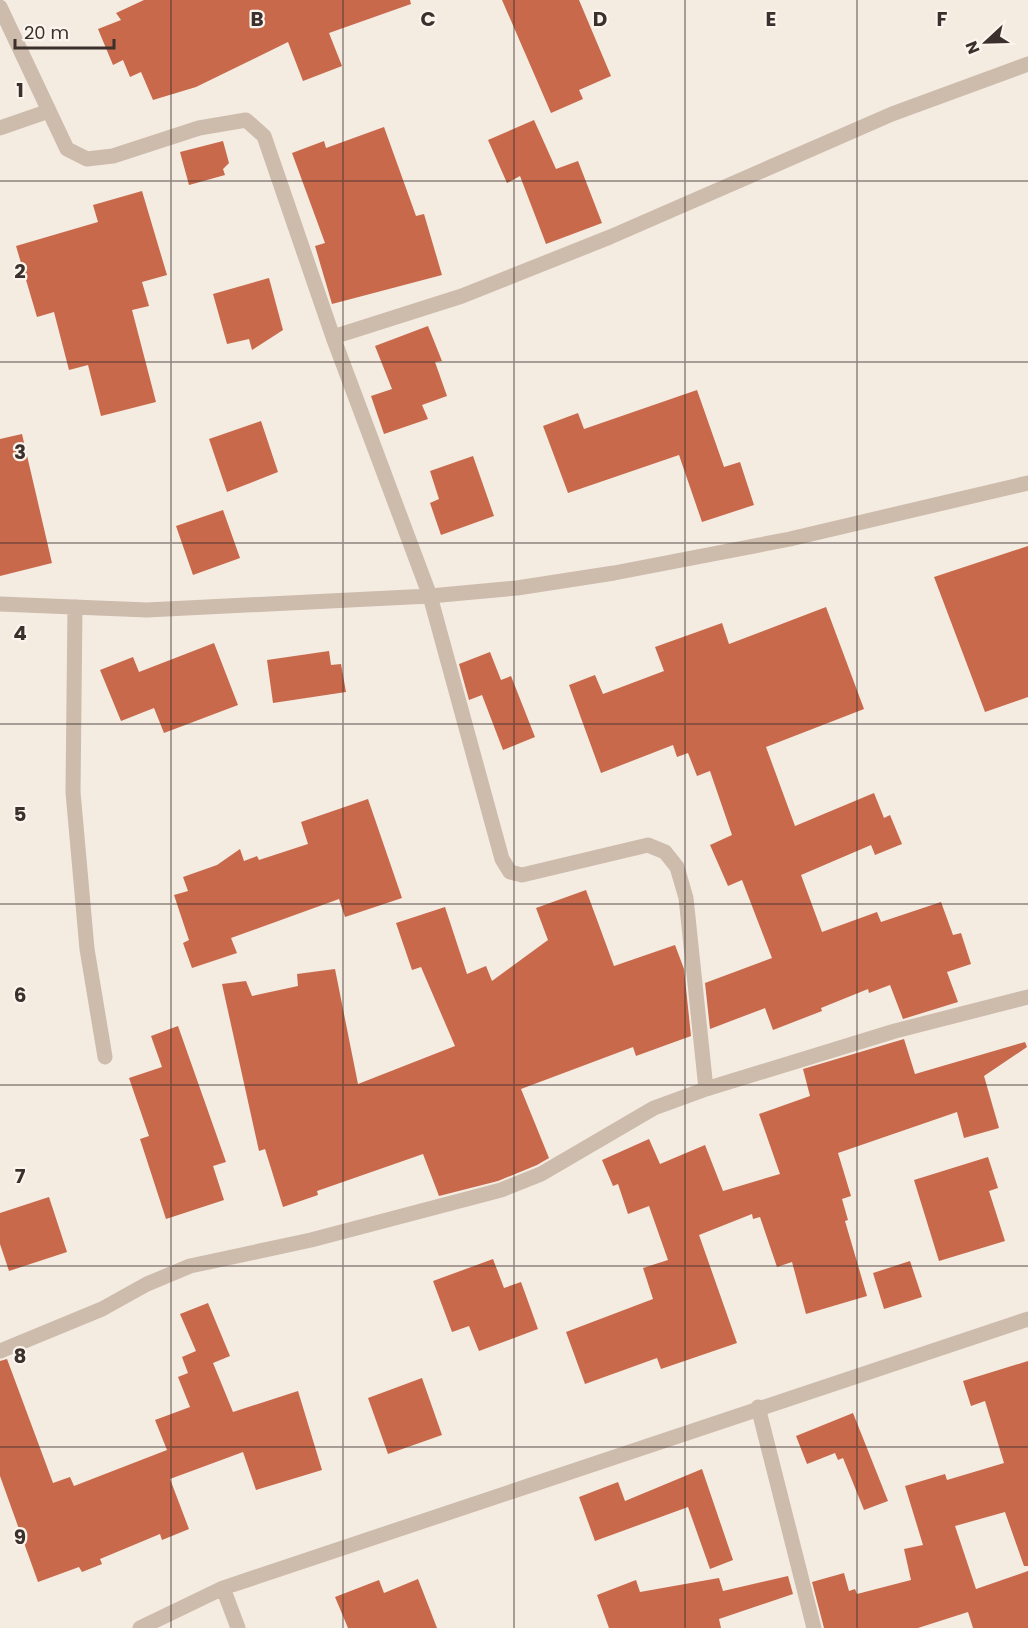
<svg xmlns="http://www.w3.org/2000/svg" width="1028" height="1628" font-family="Poppins,sans-serif">
  <style>
    .building { fill: #c8694b }
    .lines { fill: none; stroke-linecap: round; stroke-linejoin: round }
    .minor { stroke: #cdbbac; stroke-width: 15 }
    .grid { fill: none; stroke: #3b302b; stroke-width: 1.5; stroke-opacity: 0.55 }
    .grid-label { font-size: 20px; text-anchor: middle; font-weight: bold; fill: #3b302b; stroke: #fbf5ee; stroke-width: 4.5; stroke-linejoin: round; paint-order: stroke }
  </style>
  <rect width="100%" height="100%" fill="#f4ebe1"/>
  <!-- building -->
  <path class="building" d="M144 0H410L411 4 329 33 342 66 303 81 288 42 196 87 153 100 141 72 130 77 123 60 113 65 98 29 121 20 116 13Z
    M502 0H579L611 76 579 90 583 99 551 113Z
    M534 120 556 169 578 161 602 223 546 244 520 176 507 183 488 140Z
    M384 127 416 216 424 214 442 275 332 304 315 246 325 243 292 153 324 141 326 148Z
    M223 141 229 163 223 169 225 175 189 185 180 152Z
    M142 191 167 275 142 282 149 306 132 310 156 402 101 416 88 365 69 370 54 312 37 317 16 246 98 222 93 205Z
    M269 278 283 330 252 350 249 339 227 344 213 294Z
    M428 326 442 361 435 362 447 396 422 405 428 419 384 434 371 396 392 389 375 346Z
    M697 390 724 467 740 462 754 505 702 522 679 455 568 493 543 426 578 413 584 429Z
    M261 421 278 472 227 492 209 439Z
    M22 434 52 563 0 576V439Z
    M473 456 494 516 441 535 430 503 439 499 430 471Z
    M223 510 240 558 193 575 176 526Z
    M1028 546V697L985 712 934 577Z
    M826 607 864 709 766 747 795 826 874 793 884 818 890 815 902 844 875 855 871 845 801 875 822 932 877 912 881 922 941 902 953 935 961 933 971 964 947 972 958 1002 903 1019 890 985 869 993 868 989 821 1008 822 1011 773 1030 765 1008 710 1029 705 983 772 958 742 880 728 886 710 845 732 835 710 771 697 776 688 753 677 757 673 745 601 773 569 685 595 675 603 694 664 671 655 647 722 623 729 644Z
    M214 643 238 705 164 733 154 708 121 721 100 670 133 657 139 672Z
    M329 651 331 665 341 664 346 692 273 703 267 660Z
    M490 652 501 680 511 676 535 737 503 750 482 695 469 700 459 664Z
    M368 799 402 898 345 917 339 899 231 938 237 953 192 968 183 943 189 940 174 895 188 891 183 877 217 865 240 849 244 861 257 856 259 860 308 844 301 822Z
    M586 890 614 966 675 945 684 969 691 1036 636 1056 633 1047 521 1089 549 1158 537 1165 498 1181 439 1196 423 1154 317 1191 318 1195 283 1207 265 1149 259 1151 222 984 246 981 252 996 298 986 297 974 335 969 358 1084 455 1046 421 967 412 970 396 923 445 907 467 974 486 966 492 981 548 940 536 908Z
    M178 1026 226 1162 213 1166 224 1200 166 1219 140 1139 149 1136 129 1078 162 1067 151 1036Z
    M904 1039 915 1074 1025 1042 1027 1047 984 1076 999 1128 964 1138 957 1112 838 1153 851 1196 842 1199 848 1220 845 1221 867 1296 806 1314 792 1262 777 1267 760 1217 753 1219 752 1214 699 1235 737 1343 661 1369 657 1358 585 1384 566 1332 653 1299 643 1268 668 1260 649 1206 628 1214 618 1184 613 1186 602 1160 649 1139 660 1164 705 1145 723 1191 780 1174 759 1114 810 1096 803 1069Z
    M988 1157 998 1188 989 1191 1005 1241 939 1261 914 1180Z
    M49 1197 67 1252 9 1271 0 1244V1213Z
    M493 1259 504 1288 521 1282 538 1329 479 1351 469 1326 452 1332 433 1281Z
    M910 1261 922 1297 884 1309 873 1273Z
    M208 1303 230 1356 213 1363 233 1412 298 1391 322 1470 256 1490 243 1452 170 1479 189 1529 162 1540 160 1534 100 1559 102 1564 82 1572 79 1567 38 1582 0 1476V1361L7 1359 53 1483 70 1477 74 1486 167 1450 155 1420 190 1407 178 1377 188 1373 182 1357 196 1351 180 1314Z
    M1028 1361V1566H1024L1005 1512 955 1526 976 1589 1028 1571V1628H973L968 1612 918 1628H824L812 1582 844 1573 849 1591 855 1589 857 1594 911 1580 904 1549 923 1545 905 1486 945 1474 947 1480 1004 1463 985 1401 971 1406 963 1381Z
    M422 1378 442 1435 388 1454 368 1398Z
    M853 1413 888 1501 864 1510 843 1458 838 1460 835 1453 807 1464 796 1436Z
    M702 1469 733 1560 710 1569 688 1507 595 1541 579 1497 618 1482 625 1501Z
    M788 1576 793 1594 719 1619 721 1628H609L597 1595 636 1580 640 1592 719 1578 723 1591Z
    M418 1579 437 1628H348L335 1597 379 1580 384 1593Z"/>
  <g class="lines">
    <!-- minor -->
    <path class="minor" d="M0 7 67 149 87 159 113 156 199 128 246 120 264 136 333 337 430 596 502 859 510 872 522 875 648 845 665 852 677 867 686 898 706 1089
      M0 128 49 111
      M333 337 462 296 610 237 892 114 1028 64
      M0 604 147 610 430 596 517 588 614 573 790 539 1028 483
      M75 607 73 792 87 949 105 1057
      M0 1351 102 1309 147 1284 190 1266 311 1240 501 1190 541 1174 654 1108 706 1089 895 1031 1028 997
      M758 1407 814 1628
      M223 1588 238 1628
      M140 1628 223 1588 1028 1319"/>
  </g>
  <!-- grid -->
  <path class="grid" d="M171 0V1628M343 0V1628M514 0V1628M685 0V1628M857 0V1628M0 181H1028M0 362H1028M0 543H1028M0 724H1028M0 904H1028M0 1085H1028M0 1266H1028M0 1447H1028"/>
  <g class="grid-label">
    <text x="257" y="26">B</text>
    <text x="428" y="26">C</text>
    <text x="600" y="26">D</text>
    <text x="771" y="26">E</text>
    <text x="942" y="26">F</text>
    <text x="20" y="97">1</text>
    <text x="20" y="278">2</text>
    <text x="20" y="459">3</text>
    <text x="20" y="640">4</text>
    <text x="20" y="821">5</text>
    <text x="20" y="1002">6</text>
    <text x="20" y="1183">7</text>
    <text x="20" y="1363">8</text>
    <text x="20" y="1544">9</text>
  </g>
  <!-- north arrow -->
  <g transform="translate(986 42) rotate(248)" stroke="#fbf5ee" stroke-width="4.5" paint-order="stroke">
  <path d="M0-4.5L10 22L0 15L-10 22Z" fill="#3b302b"/>
  <text y="-9" font-size="16" font-weight="bold" text-anchor="middle" fill="#3b302b">N</text>
  </g>
  <!-- scale -->
  <path d="M15 39v9h99v-9" fill="none" stroke="#3b302b" stroke-width="3"/>
  <text x="24" y="39" font-size="18" fill="#3b302b" stroke="#fbf5ee" stroke-width="4.5" paint-order="stroke">20 m</text>
</svg>
